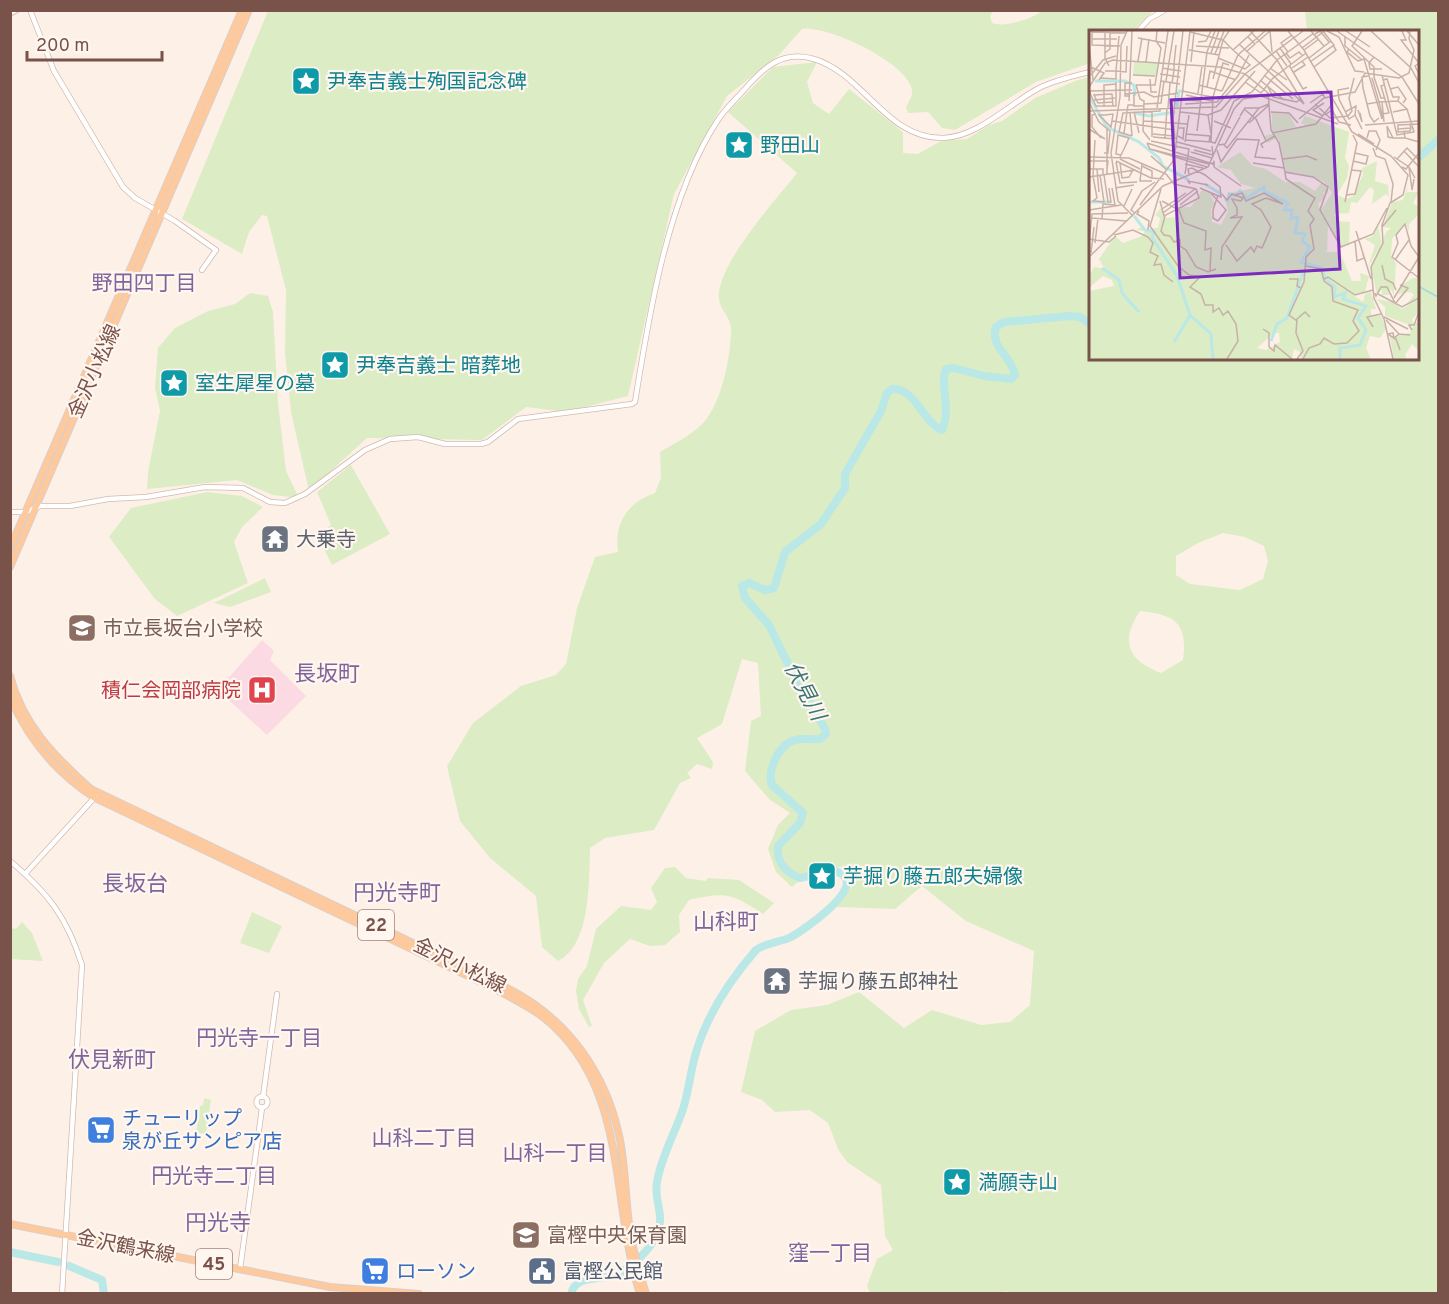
<svg xmlns="http://www.w3.org/2000/svg" width="1449" height="1304" font-family="Overpass,'Noto Sans JP',sans-serif">
  <style>
    .medical { fill: #fcdae4 }
    .green { fill: #dcecc4; fill-rule: evenodd }
    .lines { fill: none; stroke-linecap: round; stroke-linejoin: round }
    .stream { stroke: #a0dbda; stroke-width: 1.5 }
    .river { stroke: #bae8e7; stroke-width: 8 }
    .tertiary-casing { stroke: #d3b9af; stroke-width: 6 }
    .secondary-casing { stroke: #d8b9ae; stroke-width: 7 }
    .primary-casing { stroke: #d9cfcc; stroke-width: 8 }
    .tertiary { stroke: #fff; stroke-width: 4.5 }
    .secondary { stroke: #fff; stroke-width: 5 }
    .primary { stroke: #fec99d; stroke-width: 6 }
    .labels { text-anchor: middle; stroke-width: 4.5; stroke-linejoin: round; paint-order: stroke }
    .shield { fill: #fff6ef; stroke: #a1837c; stroke-width: 1.5 }
    .shield-label { font-size: 18px; font-weight: bold; fill: #79524a }
    .culture-label { font-size: 20px; fill: #0d838f; stroke: #fff6ef; text-anchor: start }
    .street-label { font-size: 20px; fill: #79524a; stroke: #fff6ef }
    .worship-label { font-size: 20px; fill: #5b616d; stroke: #fff6ef; text-anchor: start }
    .education-label { font-size: 20px; fill: #785e54; stroke: #fff6ef; text-anchor: start }
    .health-label { font-size: 20px; fill: #be3a42; stroke: #fff6ef; text-anchor: end }
    .shop-label { font-size: 20px; fill: #366cbe; stroke: #fff6ef; text-anchor: start }
    .service-label { font-size: 20px; fill: #4e5e75; stroke: #fff6ef; text-anchor: start }
    .neighbourhood-label { font-size: 21px; fill: #80659c; stroke: #fff6ef }
    .water-label { font-size: 21px; font-style: italic; fill: #397776; stroke: #fff6ef }
    .quarter-label { font-size: 22px; fill: #80659c; stroke: #fff6ef }
    .inset-river { fill: none; stroke: #bae8e7; stroke-width: 3 }
    .inset-road { fill: none; stroke: #c8b1a8; stroke-width: 1.5 }
    .view { fill: #7b2cbf; fill-opacity: 0.15; stroke: #7b2cbf; stroke-width: 3 }
    .inset-edge { fill: none; stroke: #79524a; stroke-width: 3 }
  </style>
  <rect width="100%" height="100%" fill="#fdf1e7"/>
  <!-- medical -->
  <path class="medical" d="M262 640 274 651 270 660 306 696 267 735 223 695 222 685Z"/>
  <!-- green -->
  <path class="green" d="M994 10 990 16 992 23C1004 28 1032 19 1042 11H1153L1132 31 1090 32V63L1036 82 955 130 942 128 928 112 908 113 906 107C909 101 913 96 912 89 906 62 828 25 802 29L779 55 727 96 674 194 628 396 566 412 526 407 482 440 367 438 309 491 291 412 285 353 286 290 267 216 262 215 249 232 242 254 182 219 268 11Z
    M1305 11H1438V1293L1010 1294 1007 1291 998 1294 870 1293 867 1286 877 1259 893 1250 885 1236 881 1185 847 1162 838 1149 828 1123 810 1110 775 1112 762 1100 741 1092 755 1031 791 1010 827 1005 859 992 904 1028 932 1010 981 1025 1010 1022 1030 1005 1034 951 966 921 922 886 895 909 836 907 853 885 842 867 814 868 792 887 776 872 768 849 778 825 790 813 769 799 745 771 751 721 761 716 758 663 742 659 722 724 697 738 713 762 712 769 697 764 687 773 691 778 680 783 654 830 605 838 590 848C589 881 591 945 558 961L542 947 536 896 490 858 460 821 447 766 473 723 521 686 556 675 566 664 577 608 595 557 618 552C614 523 627 503 655 493L661 478 660 452C673 444 688 437 699 427 721 409 731 356 731 329 731 314 714 308 720 287 729 251 774 202 797 173L728 112 773 67 817 62 807 82 813 103 829 114 849 89 903 132V153L918 154 941 141 967 139 989 125 1002 121 1035 98 1078 80 1090 77V358H1418V32L1307 31ZM1223 533 1245 537 1264 546 1268 561 1263 579 1240 590 1190 584 1176 575V556L1198 543ZM1140 611C1175 615 1188 622 1183 660L1161 673C1127 660 1120 641 1140 611Z
    M250 293 268 296 273 312 278 403 286 471 299 498 273 495 237 480 147 489 148 472 160 411 155 388 158 348 175 328 208 311 235 304Z
    M351 465 390 534 332 565 317 535 331 525 317 492Z
    M207 492 242 496 263 507 242 527 234 542 248 583 177 616 155 599 109 537 131 508Z
    M265 578 271 592 230 607 214 603Z
    M675 867 686 878 706 881 708 878 739 880 774 903 763 914C731 893 726 892 689 900L679 915 680 932 665 945 650 946 630 939 604 963 583 1000 592 1026 589 1027 579 1009 576 991 578 979 587 966 596 929 621 906 651 910 657 902 651 888 665 868Z
    M252 912 282 926 269 953 240 943Z
    M22 922 32 933 43 961 11 959V928L16 929Z
    M204 1098 211 1100 206 1134 196 1133 200 1106 203 1105Z"/>
  <g class="lines">
    <!-- stream -->
    <path class="stream" d="M1418 286 1438 297"/>
    <!-- river -->
    <path class="river" d="M1418 158 1438 140
      M10 1252 58 1262
      M69 1266 102 1280 104 1294
      M571 1294C576 1273 604 1281 618 1274 631 1268 647 1252 654 1240 668 1216 653 1203 657 1182 661 1157 675 1133 683 1109 689 1090 690 1074 695 1056 706 1016 729 981 756 950 767 942 779 943 791 937 804 930 860 891 844 876 839 871 834 870 827 871 817 871 810 877 800 878 786 873 776 862 778 846L800 823 803 813 772 785C767 770 779 744 795 740 802 738 812 740 820 739L826 734 825 729 784 656 769 625 745 598 742 586 749 583 765 590 774 588 785 552 821 524 845 488V474L881 411 887 393 892 389C915 387 924 424 942 430 952 408 939 384 946 369L954 368 984 376 1011 379 1015 375C1012 357 989 346 996 327L1004 322 1069 316 1080 317 1090 324"/>
    <!-- tertiary casing -->
    <g class="tertiary-casing">
      <path id="tertiary" d="M30 10 54 71 123 187 135 198 175 221 216 250 202 270
        M1137 32 1149 19 1165 10
        M10 512H26L40 506H70L108 499 146 497 205 487 243 488 270 502 285 503 305 494 365 450 390 439 418 437 445 444H481L488 442 518 419 632 404 635 402C649 314 668 195 718 120 725 109 735 100 744 90 764 67 782 50 814 59 864 74 886 139 943 138 978 137 1009 104 1039 88 1055 80 1073 76 1090 72
        M10 861C48 893 67 917 82 965L62 1294
        M25 874 96 796
        M256.5 1102a5.5 5.5 0 1 1 11 0a5.5 5.5 0 1 1-11 0Z
        M263 1097 277 994
        M240 1269 262 1108"/>
    </g>
    <!-- secondary casing -->
    <g class="secondary-casing">
      <path id="secondary" d="M10 13 16 10"/>
    </g>
    <!-- primary casing -->
    <g class="primary-casing">
      <path id="primary" d="M10 548 242 10
        M10 567 249 10
        M10 676C23 725 55 757 91 789L511 990C568 1020 605 1072 619 1135 626 1167 625 1200 630 1231 633 1252 640 1273 646 1294
        M10 697C28 739 56 773 95 798L491 987C508 996 527 1005 543 1017 630 1087 609 1197 640 1294
        M10 1224 330 1287 419 1294"/>
    </g>
    <!-- tertiary -->
    <use href="#tertiary" class="tertiary"/>
    <!-- secondary -->
    <use href="#secondary" class="secondary"/>
    <!-- primary -->
    <use href="#primary" class="primary"/>
  </g>
  <!-- icons -->
  <defs>
    <g id="sight-square" transform="scale(1.5)"><rect x="-9" y="-9" width="18" height="18" rx="4" fill="#0f9aa8" stroke="#fff6ef"/><path d="M0-6L1.8-2.2L6-1.7L2.9 1.2L3.7 5.4L0 3.3L-3.7 5.4L-2.9 1.2L-6-1.7L-1.8-2.2Z" fill="#fff"/></g>
    <g id="temple-square" transform="scale(1.5)"><rect x="-9" y="-9" width="18" height="18" rx="4" fill="#6b7280" stroke="#fff6ef"/><path d="M0-6L5-2H3V0L6.5 2.5H4V6H1.5V3h-3V6H-4V2.5H-6.5L-3 0V-2H-5Z" fill="#fff"/></g>
    <g id="school-square" transform="scale(1.5)"><rect x="-9" y="-9" width="18" height="18" rx="4" fill="#8d6e63" stroke="#fff6ef"/><path d="M0-5L7-2L0 1L-7-2ZM-4 1L0 2.5L4 1V4Q0 6-4 4Z" fill="#fff"/></g>
    <g id="hospital-square" transform="scale(1.5)"><rect x="-9" y="-9" width="18" height="18" rx="4" fill="#e0444e" stroke="#fff6ef"/><path d="M-5-5h3v3.5h4V-5h3V5h-3V1.5h-4V5h-3Z" fill="#fff"/></g>
    <g id="supermarket-square" transform="scale(1.5)"><rect x="-9" y="-9" width="18" height="18" rx="4" fill="#3f7fe0" stroke="#fff6ef"/><path d="M-6-5.5h2.5l.6 2H6L4.5 2H-2.5L-4.4-4H-6ZM-1.5 3.2a1.3 1.3 0 1 0 .1 0ZM3 3.2a1.3 1.3 0 1 0 .1 0Z" fill="#fff"/></g>
    <g id="civic-square" transform="scale(1.5)"><rect x="-9" y="-9" width="18" height="18" rx="4" fill="#5c6f8a" stroke="#fff6ef"/><path d="M-.6-6.5H3V-4.5H.6V-3L4-1V1h2V6H-6V1h2V-1L-.6-3ZM-1.2 2.5V6h2.4V2.5Z" fill="#fff"/></g>
  </defs>
  <g fill-rule="evenodd">
    <use href="#sight-square" x="306" y="81"/>
    <use href="#sight-square" x="739" y="145"/>
    <use href="#sight-square" x="335" y="365"/>
    <use href="#sight-square" x="174" y="383"/>
    <use href="#temple-square" x="275" y="539"/>
    <use href="#school-square" x="82" y="628"/>
    <use href="#hospital-square" x="262" y="690"/>
    <use href="#sight-square" x="822" y="876"/>
    <use href="#temple-square" x="777" y="981"/>
    <use href="#supermarket-square" x="101" y="1130"/>
    <use href="#sight-square" x="957" y="1182"/>
    <use href="#school-square" x="526" y="1235"/>
    <use href="#supermarket-square" x="375" y="1271"/>
    <use href="#civic-square" x="542" y="1271"/>
  </g>
  <g class="labels">
    <!-- shield labels -->
    <g class="shield">
      <rect x="358" y="910" width="36" height="30" rx="4.5"/>
      <rect x="196" y="1249" width="36" height="30" rx="4.5"/>
    </g>
    <g class="shield-label">
      <text x="376" y="931">22</text>
      <text x="214" y="1270">45</text>
    </g>
    <!-- culture labels -->
    <g class="culture-label">
      <text x="327" y="88">尹奉吉義士殉国記念碑</text>
      <text x="760" y="152">野田山</text>
      <text x="356" y="372">尹奉吉義士 暗葬地</text>
      <text x="195" y="390">室生犀星の墓</text>
      <text x="843" y="883">芋掘り藤五郎夫婦像</text>
      <text x="978" y="1189">満願寺山</text>
    </g>
    <!-- street labels -->
    <g class="street-label">
      <text transform="translate(94 371) rotate(-66)" y="7">金沢小松線</text>
      <text transform="translate(460 965) rotate(26)" y="7">金沢小松線</text>
      <text transform="translate(126 1246) rotate(11)" y="7">金沢鶴来線</text>
    </g>
    <!-- worship labels -->
    <g class="worship-label">
      <text x="296" y="546">大乗寺</text>
      <text x="798" y="988">芋掘り藤五郎神社</text>
    </g>
    <!-- education labels -->
    <g class="education-label">
      <text x="103" y="635">市立長坂台小学校</text>
      <text x="547" y="1242">富樫中央保育園</text>
    </g>
    <!-- health labels -->
    <g class="health-label">
      <text x="241" y="697">積仁会岡部病院</text>
    </g>
    <!-- shop labels -->
    <g class="shop-label">
      <text x="122" y="1125">チューリップ<tspan x="122" dy="23">泉が丘サンピア店</tspan></text>
      <text x="396" y="1278">ローソン</text>
    </g>
    <!-- service labels -->
    <g class="service-label">
      <text x="563" y="1278">富樫公民館</text>
    </g>
    <!-- neighbourhood labels -->
    <g class="neighbourhood-label">
      <text x="144" y="290">野田四丁目</text>
      <text x="259" y="1045">円光寺一丁目</text>
      <text x="424" y="1145">山科二丁目</text>
      <text x="555" y="1160">山科一丁目</text>
      <text x="214" y="1183">円光寺二丁目</text>
      <text x="830" y="1260">窪一丁目</text>
    </g>
    <!-- water labels -->
    <g class="water-label">
      <text transform="translate(805 691) rotate(62)" y="7">伏見川</text>
    </g>
    <!-- quarter labels -->
    <g class="quarter-label">
      <text x="327" y="681">長坂町</text>
      <text x="135" y="891">長坂台</text>
      <text x="397" y="900">円光寺町</text>
      <text x="726" y="929">山科町</text>
      <text x="112" y="1067">伏見新町</text>
      <text x="218" y="1230">円光寺</text>
    </g>
  </g>
  <!-- overview -->
  <g transform="translate(1089 30)">
    <rect width="330" height="330" fill="#fdf1e7"/>
    <path d="M45 32 69 33 68 46 44 45ZM183 83 200 84 207 97 183 102ZM216 86 260 102 256 128 260 136 258 148 248 165 258 169 264 166 274 145 273 138 288 131 286 151 299 155 300 167 297 164 283 174 285 160 281 157 268 173 262 172 260 183 245 184 248 191 261 192 260 213 252 217 232 180 243 163 239 157V163L234 162 236 167 229 174 239 196 238 221 235 222H251L263 251H272L271 243 280 246 276 262 264 265 274 272 276 264 282 262 287 279H282V285L292 286 297 299 291 308 281 306 277 318 282 329H212L211 322 205 319 203 329H0V261L25 256 23 250 14 246 0 258V246L5 237 16 239 10 229 26 206 34 213 53 206 56 201 47 200 53 197 60 202 61 198H69L71 188 66 185 72 178 76 188 86 187 90 194 89 177H102L113 160 120 161 126 174 122 179 123 192 132 195 139 181 136 170 141 171 140 163 166 158 152 154 142 140 128 137 151 122 164 136 177 139 196 152H211L226 161 233 152 238 156 235 152 222 146 197 141 190 110 185 105 187 108 179 113 175 106 217 95 212 93ZM185 303H190L191 312 177 320 168 318ZM319 155 318 162H330L324 173 329 176 330 184 320 194V202L317 193 303 209 302 227 307 233 305 266 302 259 300 265H293V260L288 265 282 238 297 202 302 198 294 197 303 172 314 170ZM289 195 293 214 279 237 286 215 276 209 284 206ZM324 248H330V268L318 273 325 265 322 262 309 264 314 254ZM287 269 304 272 313 279 330 269V282L323 289 324 293 330 292V321L323 314 316 325 317 329H305L301 307 321 303 324 296 296 286V277Z" fill="#dcecc4" fill-rule="evenodd"/>
    <path class="inset-river" d="M6 51H36L45 55 46 66M0 66 18 97 50 112 70 128 74 136 100 150M88 77 90 61H95M45 83 60 86 86 82M116 154 132 164M136 169 139 171 140 164 147 166 151 161 158 168 175 157V161L199 173 195 180H203L202 189 209 187 206 203 216 204 213 211 221 217 212 232 233 238 236 248 246 257 245 267 256 263 254 269 277 276 269 288 277 300 271 315 251 318V329M0 172H22M45 186 56 200 65 202 63 207 88 246 101 285M13 238 30 250 33 263 50 282M182 311 188 294 198 288 215 240M85 312 101 285 122 304 124 329"/>
    <path class="inset-road" d="M3 1V15L31 16M38 1 32 15 31 67 22 123 29 171 44 186M181 1 183 22M199 1 215 20 263 102 302 126 319 145 314 165 301 173 293 195 294 213 282 237 285 268 295 289 304 329M222 1 235 16M238 1 250 7 266 41 275 42M248 1 313 47 330 74M257 1 281 17M273 1 263 16 285 37V47L292 68H295M282 1 322 38 330 53M313 1 317 10H312L330 33 326 36 330 44M318 1 330 15M3 2 38 3M101 2 134 10 144 20 165 1M16 3V28L20 36M226 4 231 1 240 12M256 6V16L273 30M49 8 76 13M3 9H28M109 12 117 11 122 1M167 13 181 1M150 14 215 74 188 30 161 1M0 15 4 50M107 16 140 18M191 18 202 34M213 18 234 2M260 19 258 22 269 31 275 29 293 89V84L300 83 292 56 295 55M100 20 130 25M215 20 230 9M187 21 198 36M157 22 166 14 159 7M199 22 192 13 203 5M16 23 21 19V3M122 23 130 1M197 23 201 28 210 22 213 25M126 24 135 1M285 27 280 33 281 39H293M129 28 156 39 161 35 144 20M220 28 242 11M49 31 53 8M57 32 60 9M102 32 105 2M221 32 245 15 234 1M85 34 87 15M200 35 214 59 218 57M2 37 15 43 10 50M225 37 247 20 244 15M73 38 85 40V34M181 38 198 50M203 38 219 27M16 41H27L30 6M205 42 216 35 213 31M71 44 78 45 85 1M2 45 14 30 27 26M44 45 66 46M175 45 204 69M293 45 308 105 325 102 318 79M279 46 273 47 274 58 281 86 285 92 290 88M11 48 27 49V41L37 42 38 16M184 48 217 23M61 49 62 62H68M124 49 134 10 140 1M171 50 195 70M72 51 91 54M77 51 78 45 91 47M156 52 172 63 184 48M83 53 85 40 92 41M47 55H66L72 18 67 11 68 1M47 55 51 69 55 71 54 101 61 110M110 55 133 61M178 55 184 67 208 72 211 69M0 57 16 33 24 30 131 37 156 44 179 63 182 100 190 113 196 142 224 147 239 157 231 180 252 217 284 204 298 178M118 57 121 41 147 50M260 58 249 60 250 69 260 89 266 85 273 99M301 59 309 57 317 69 314 73M93 61 133 69M133 61 149 25 176 1M109 63 113 36M36 64 55 62 65 67 89 63M45 64V76H55M97 65 124 71M41 66H36V53H43M7 69 5 65 23 64 24 76M7 69 9 73 24 72M92 69 111 71M5 70 26 68M40 71 43 1M0 72 10 92 21 101 19 123H15M293 72 295 92M221 73 234 64 236 68M55 74 72 73 75 51M96 74 128 72 149 46 160 25M226 74 241 88 259 86 263 81 260 68 265 48 264 52M278 74 290 72 283 48M24 76H7L0 61 43 60M24 76H27V52M15 77V55L27 54M68 78 79 1M79 78 81 53M155 79 167 89 177 111M269 80 273 92 271 83M0 81 127 77 156 44 214 1M41 82 43 106M45 82 50 103M63 82V107M91 82 119 85 132 80 166 41M182 82 200 83 209 93M256 82 267 76 266 85M304 82 318 79 309 71M7 84 3 85V97L12 108M24 84 22 97 10 85H16ZM293 84 290 72 309 71 310 67H304L298 49 294 50M119 85 122 104M236 85 243 80 250 92 262 95M151 86 156 78H170M234 86 224 80 235 73M210 89 235 68 266 62 276 43 310 48 320 43 325 20 320 9 321 1M23 91 86 100M55 91 98 94M125 91 142 98M160 93 180 75M276 95 330 91M321 95 322 98 309 99V95L330 94M18 98V144M0 99 16 109M309 99V102L321 101 322 98M108 101 118 22 126 1M315 101 316 108 330 112M35 103 39 75H45M183 103 227 94 244 73M64 104 85 106M97 104 121 106 120 112M269 104 285 114M43 106 30 102 34 83 71 81V78M89 106 94 109 95 98H90M64 107 86 109M76 108 78 78M278 108 280 101H287L291 110 287 120M304 108 299 107 298 96 304 108H316M86 109 84 89 94 1M96 110 122 112 124 67 134 33 140 35M62 111 100 119 96 144M88 112 122 121M96 112 100 85M122 112 126 113 145 71 163 62 188 30 225 3M58 113 124 134 125 131V137M58 113 61 119 120 134M130 115 136 114 151 87M135 115 138 118 170 78 180 74M174 118 172 114 186 106M284 118 287 126 296 129 304 154 302 172M61 119 118 137M105 120 124 125 123 116M128 120 132 132 148 109 170 110 166 127 187 129M315 121 330 137M102 122 123 128M62 126 78 140M0 127 40 128 77 144M31 127 35 119 40 108 29 105 27 124 32 125M305 127 320 137 326 148M31 129 51 139M194 129 218 126 228 130M308 129 318 118 330 130M0 131H19L18 140M27 131 62 148 75 149M264 131 277 134 279 126 266 123M27 132 31 153 48 152M31 133 33 148 40 147 44 140M164 133 195 138M53 134 51 151H63M96 134 114 138M53 136 63 141V148M125 137 152 156M313 137 317 139 330 123M320 137 323 160 325 149M0 139H14V144M8 139 10 162M196 143 197 149 226 168 219 181 225 189 221 195 225 219 217 227 215 252 200 285 208 291M100 144 99 139 103 138 116 145 131 157 132 167 111 158M15 145 19 172H22L20 158M4 146 8 168 4 171 15 172 11 145M4 146 6 110M0 147 46 140M101 154 99 151 119 155M26 158 45 155M72 159 61 196 89 236 100 245 111 247 101 257 112 264 116 275H124V282L130 278 134 285 139 281 147 294 149 311 138 329M121 162 137 180 129 191M133 164 138 170 143 164 154 168 152 171M257 165 266 164 271 145 272 141 262 140M71 171 75 186 110 168 107 159 85 154 77 144M73 171 90 180 95 193 117 201 116 220 122 218 121 242M256 172 268 113 264 105M51 175 85 130 101 1M91 175 109 161M35 176 43 159M73 179 97 163M0 180 32 175M50 181 48 184 60 191 59 200M46 183 42 180 53 161 66 152M74 183 106 159M76 186 72 201 75 205 81 206 85 212 91 210V216L97 220 107 237 119 242 127 239M3 188 37 191M13 189 14 174 26 175 23 158M129 191 124 188V180L129 165M293 197 307 180M267 201 282 249M25 205 44 200 59 207 64 213 61 222 69 226 65 235 72 234 75 245 84 252M0 209 20 212 27 206M266 211 268 231 275 228 274 224M0 213 3 184 39 183M6 213 9 188M137 215 148 231 162 217 165 222 168 216 173 218 182 197 172 180 163 174 177 168 194 174 175 163 157 171 153 163 145 165M2 223 5 197M0 227 74 156 119 137 145 79 154 69 172 66 249 94M330 227 322 216 316 194 307 205 309 213 303 227 330 248M132 230 133 217 153 187 141 188 148 185V178L143 169 152 171M306 230 320 210M293 235 296 249 304 253 307 260M200 249H209L208 256 212 258M235 249 239 247 266 265 284 260M286 263 287 266 292 257H298L306 273 313 277 330 268M289 264 306 273M305 268 330 227M306 274 319 258 311 255M295 287 319 299M297 290 310 304M284 297 278 287 292 284M174 299 180 303V317L185 321 186 315 203 329M323 300 320 295H325L330 282M299 304 304 303 305 308 310 304 321 305M300 305 307 309 311 320M208 329 214 321 207 303 208 289 216 282 221 287M214 329 220 318 231 314 235 308 245 314 258 313 270 301 264 291 269 280 244 271 243 257 235 251 232 239 217 236"/>
    <path class="view" d="M242 62 251 239 91 248 82 70Z"/>
    <rect width="330" height="330" class="inset-edge"/>
  </g>
  <!-- border -->
  <rect width="1449" height="1304" fill="none" stroke="#79524a" stroke-width="24"/>
  <!-- scale -->
  <path d="M27 51v9h135v-9" fill="none" stroke="#79524a" stroke-width="3"/>
  <text x="36" y="51" font-size="18" fill="#79524a" stroke="#fff6ef" stroke-width="4.5" paint-order="stroke">200 m</text>
</svg>
